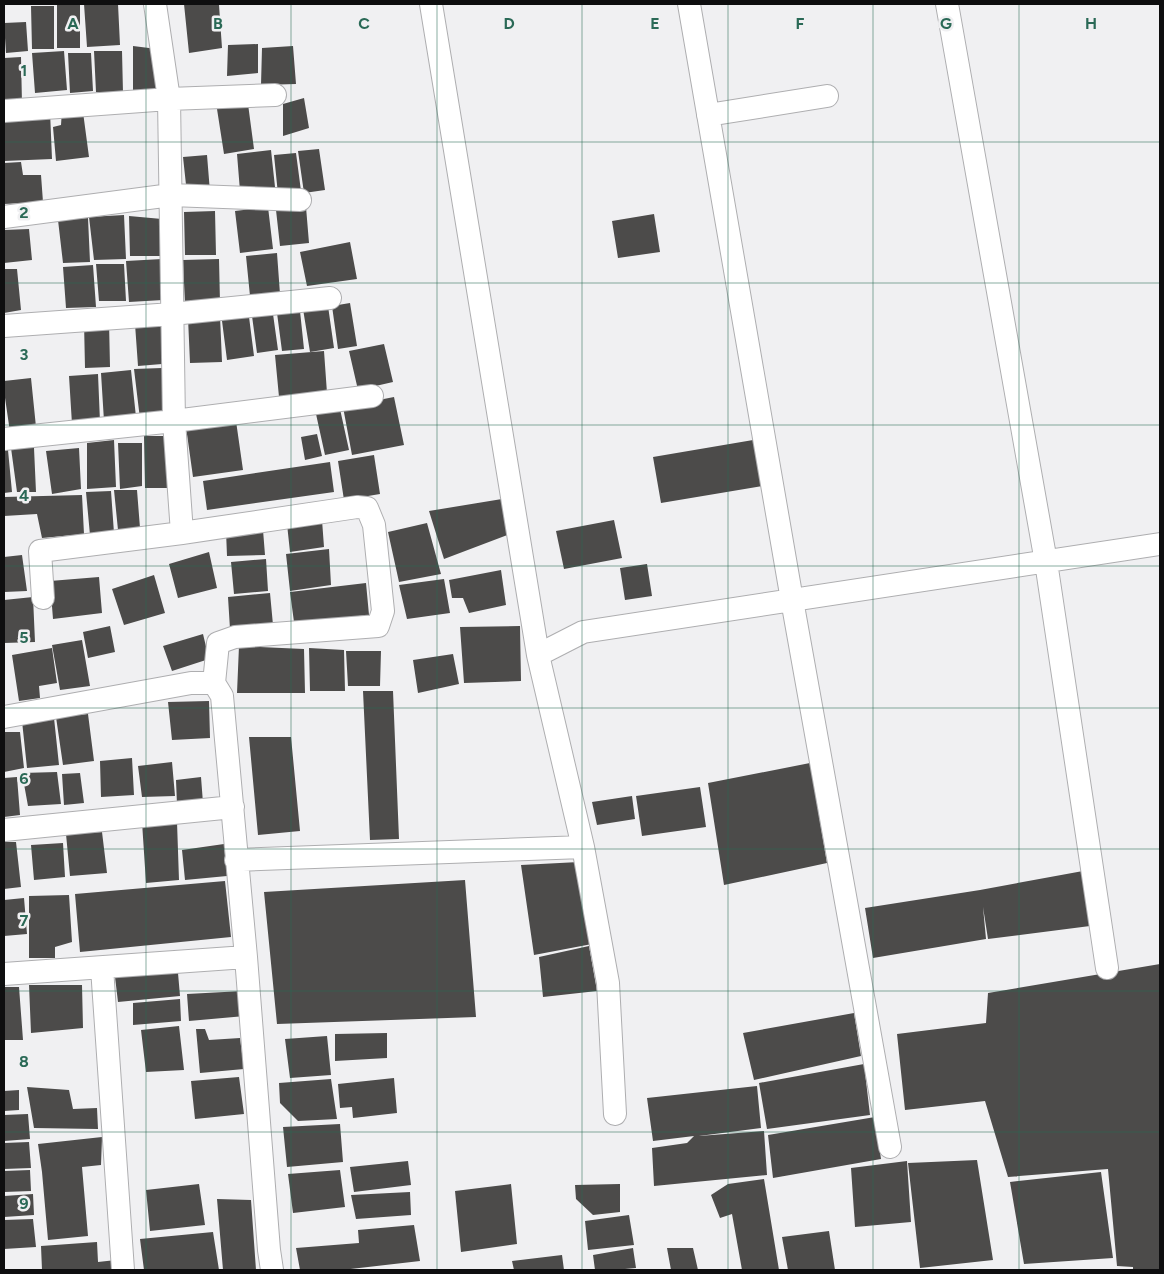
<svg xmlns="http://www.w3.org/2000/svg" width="1164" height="1274" font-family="Figtree,sans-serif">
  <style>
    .building { fill: #4c4b4a }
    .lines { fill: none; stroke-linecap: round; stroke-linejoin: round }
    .street-casing { stroke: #aeaeb0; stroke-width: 24 }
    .street { stroke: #fff; stroke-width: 22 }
    .grid { fill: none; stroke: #2a6956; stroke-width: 1; stroke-opacity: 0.55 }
    .grid-label { font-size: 16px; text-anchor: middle; font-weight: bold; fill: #2a6956; stroke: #f0f0f2; stroke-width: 5; stroke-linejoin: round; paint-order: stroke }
  </style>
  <rect width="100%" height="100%" fill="#f0f0f2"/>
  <!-- building -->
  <path class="building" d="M57 4H80V48H57Z
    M84 4H118L120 45 87 47Z
    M184 4 219 5 222 48 189 53Z
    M31 6H54V49H32Z
    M26 22 28 51 6 53 4 23Z
    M258 44V73L227 76 228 45Z
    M133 46 157 49V90H133Z
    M293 46 296 84 261 85 262 48Z
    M64 51 67 90 35 93 32 53Z
    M94 51H122L123 93 96 92Z
    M68 53H91L93 91 70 93Z
    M21 57 22 104 4 106V58Z
    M304 98 309 128 283 136V104Z
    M248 104 254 149 224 154 217 109Z
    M62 110 83 112 89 157 56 161 53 127 61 125Z
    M50 111 52 159 4 161V115Z
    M319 149 325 190 304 193 298 151Z
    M271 150 275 187 240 191 237 154Z
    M296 153 301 191 278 194 274 155Z
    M207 155 210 192 187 194 183 157Z
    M21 162 23 175H41L43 202 4 204V163Z
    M268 207 273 249 240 253 235 211Z
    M306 207 309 243 280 246 276 210Z
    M215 211 216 255H185L184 212Z
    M654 214 660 252 618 258 612 221Z
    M124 215 126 259 94 260 89 217Z
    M129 216 162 219 160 256H130Z
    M88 218 90 262 63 263 58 220Z
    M29 229 32 260 4 263V230Z
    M350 242 357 279 307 286 300 252Z
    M277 253 280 294 250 296 246 256Z
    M162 259 163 300 129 302 126 261Z
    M219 259 220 303 185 304 183 260Z
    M96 264H124L126 301H99Z
    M93 265 96 307 66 308 63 267Z
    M4 269H17L21 310 4 313Z
    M350 303 357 346 338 349 332 306Z
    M328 306 334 348 310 352 303 309Z
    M248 309 254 356 227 360 221 313Z
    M300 311 304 349 282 351 277 313Z
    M273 314 278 350 257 353 252 316Z
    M220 316 222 362 190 363 188 318Z
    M162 320V364L138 366 135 324Z
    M109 321 110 367 85 368 84 322Z
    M384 344 393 382 358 390 349 351Z
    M324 351 327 393 279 397 275 355Z
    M162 368 165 416 140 419 134 369Z
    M131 370 136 417 104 421 101 373Z
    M98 374 100 422 72 424 69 376Z
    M31 378 36 427 10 432 4 391V381Z
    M394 397 404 445 352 455 343 407Z
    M340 409 349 450 325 455 316 414Z
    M236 421 243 470 193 477 186 427Z
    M317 434 322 456 305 460 301 437Z
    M144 436H168L171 488H145Z
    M759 439 768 485 661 503 653 457Z
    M114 440 116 487 87 489V443Z
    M118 443H142V486L120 489Z
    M11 448H34L36 492H17Z
    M79 448 81 489 52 494 46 451Z
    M8 450 12 492 4 493V451Z
    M374 455 380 494 344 500 338 461Z
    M330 462 334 492 207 510 203 481Z
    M114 490H137L140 528 118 530Z
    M111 491 114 533 90 535 86 492Z
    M82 495 84 534 42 538 37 514 4 516V497Z
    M502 499 510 534 444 559 429 511Z
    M322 520 324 547 290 552 287 524Z
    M614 520 622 558 564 569 556 531Z
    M427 523 441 574 399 582 388 532Z
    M263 530 265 555 227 556 226 531Z
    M329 549 331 585 290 591 286 554Z
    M209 552 217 588 178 598 169 564Z
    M22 555 27 591 4 592V557Z
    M266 559 268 591 234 594 231 562Z
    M647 564 652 596 625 600 620 568Z
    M501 570 506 605 469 613 463 598H452L449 580Z
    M154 575 165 613 124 625 112 589Z
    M99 577 102 613 53 619 50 581Z
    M444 579 450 613 407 619 399 585Z
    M366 583 369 615 294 622 290 592Z
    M270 593 273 625 230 629 228 597Z
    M33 597 35 642 4 643V600Z
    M110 626 115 652 88 658 83 632Z
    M520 626 521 681 464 683 460 627Z
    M203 634 209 659 172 671 163 646Z
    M82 640 90 686 60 690 52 645Z
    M239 646 304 649 305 693H237Z
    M52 648 57 683 39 686 40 698 19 701 12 655Z
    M309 648 344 650 345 691H310Z
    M346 651H381L380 686H348Z
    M453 654 459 684 418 693 413 660Z
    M363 691H393L399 839 370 840Z
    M209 701 210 738 172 740 168 702Z
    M88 714 94 761 63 765 56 717Z
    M54 718 59 765 27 768 22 721Z
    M4 732H20L24 768 4 772Z
    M249 737H291L300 831 258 835Z
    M132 758 134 795 101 797 100 761Z
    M172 762 175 796 142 797 138 766Z
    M810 763 827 863 724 885 708 783Z
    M57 772 61 804 28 806 22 773Z
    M80 773 84 803 64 805 62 774Z
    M17 777 20 815 4 817V778Z
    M201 777 203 803 177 805 176 780Z
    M700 787 706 827 642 836 636 796Z
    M632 796 635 819 597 825 592 802Z
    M142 822H177L179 880 146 883Z
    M102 832 107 873 70 876 66 834Z
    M4 842H16L21 887 4 889Z
    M63 843 65 877 34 880 31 845Z
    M224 844 227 876 185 880 182 850Z
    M579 862 592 944 534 955 521 865Z
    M1083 871 1090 926 988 939 983 907 986 939 873 958 865 908 980 890Z
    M465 880 476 1017 277 1024 264 892Z
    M225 881 231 937 80 952 75 894Z
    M69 895 72 942 55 947V958H29V896Z
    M24 898 27 934 4 936V900Z
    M589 946 597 991 543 997 539 957Z
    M1160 964V1270H1133V1267L1117 1266 1108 1169 1008 1177 985 1101 905 1110 897 1034 986 1023 988 993Z
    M178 973 180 996 118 1002 115 977Z
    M29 985H82L83 1028 31 1033Z
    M4 987H19L23 1040H4Z
    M243 991 245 1016 189 1021 187 994Z
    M180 999 181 1021 133 1025V1003Z
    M854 1013 861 1056 754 1080 743 1033Z
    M179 1026 184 1070 146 1072 141 1030Z
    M196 1029H205L209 1040 240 1038 244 1069 200 1073Z
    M387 1033V1058L335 1061V1034Z
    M327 1036 331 1075 290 1078 285 1039Z
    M864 1064 870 1115 767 1129 759 1083Z
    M239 1077 244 1114 195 1119 191 1081Z
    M394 1078 397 1113 353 1118 352 1107 340 1108 338 1084Z
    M331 1079 337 1119 298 1121 280 1103 279 1083Z
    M757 1086 761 1128 699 1136 764 1131 767 1175 654 1186 652 1148 687 1143 694 1136 653 1141 647 1098Z
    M27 1087 69 1090 73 1109 97 1108 98 1129 34 1128Z
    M19 1090V1110L4 1111V1091Z
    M28 1114 30 1139 4 1141V1115Z
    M875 1117 881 1159 773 1178 768 1135Z
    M340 1124 343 1162 287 1167 283 1127Z
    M102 1137 101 1165 82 1167 88 1236 48 1240 42 1172 38 1144Z
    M29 1142 31 1168 4 1169V1143Z
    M977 1160 993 1260 920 1268 908 1163Z
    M408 1161 411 1185 354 1192 350 1167Z
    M907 1161 911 1222 855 1227 851 1168Z
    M30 1170 31 1191 4 1192V1171Z
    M340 1170 345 1207 293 1213 288 1174Z
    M1101 1172 1113 1258 1024 1264 1010 1182Z
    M764 1179 779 1270H742L732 1214 720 1218 711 1195 728 1184Z
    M199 1184 205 1225 150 1231 146 1190Z
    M511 1184 517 1244 461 1252 455 1191Z
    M620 1184V1212L593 1215 576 1199 575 1185Z
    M410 1192 411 1215 356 1219 351 1195Z
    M33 1194 34 1215 4 1217V1196Z
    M217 1199 251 1200 256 1270H223Z
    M629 1215 634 1245 588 1250 585 1221Z
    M33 1219 36 1247 4 1249V1220Z
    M414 1225 420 1261 342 1270H300L296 1248 359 1243 358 1230Z
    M829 1231 835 1270H788L782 1237Z
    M213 1232 219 1270H144L140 1239Z
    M97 1242 98 1262 116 1260V1270H42L41 1246Z
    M633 1248 636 1268 614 1270H595L593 1255Z
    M667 1248H693L698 1270H671Z
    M562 1255 564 1270H514L512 1261Z"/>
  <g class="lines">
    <!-- street casing -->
    <g class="street-casing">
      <path id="street" d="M155 4 169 99 174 421 182 533
        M431 4 538 655 583 847 608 983 615 1114
        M689 4 792 600 890 1147
        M947 4 1046 562 1107 968
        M4 111 169 99 275 95
        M708 115 827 96
        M4 217 171 195 300 200
        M4 326 172 314 330 298
        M4 439 174 421 372 396
        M43 598 40 551 182 533 357 507 367 508 374 525 383 611 378 626 235 637 218 643 214 683
        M538 655 583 632 1160 544
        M4 717 191 683H214L222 696 246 957 269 1250 272 1270
        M4 830 233 807
        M236 860 583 847
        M102 968 123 1270
        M4 974 246 957"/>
    </g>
    <!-- street -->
    <use href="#street" class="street"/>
  </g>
  <!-- grid -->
  <path class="grid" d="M146 4V1270M291 4V1270M437 4V1270M582 4V1270M728 4V1270M873 4V1270M1019 4V1270M4 142H1160M4 283H1160M4 425H1160M4 566H1160M4 708H1160M4 849H1160M4 991H1160M4 1132H1160"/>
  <g class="grid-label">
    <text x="73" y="29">A</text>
    <text x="218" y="29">B</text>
    <text x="364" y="29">C</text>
    <text x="509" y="29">D</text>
    <text x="655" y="29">E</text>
    <text x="800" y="29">F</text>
    <text x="946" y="29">G</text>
    <text x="1091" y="29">H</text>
    <text x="24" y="76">1</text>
    <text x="24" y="218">2</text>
    <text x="24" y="360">3</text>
    <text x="24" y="501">4</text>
    <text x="24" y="643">5</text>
    <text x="24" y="784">6</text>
    <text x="24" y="926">7</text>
    <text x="24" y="1067">8</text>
    <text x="24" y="1209">9</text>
  </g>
  <!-- border -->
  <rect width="1164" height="1274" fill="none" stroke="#0e0e0f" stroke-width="10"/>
</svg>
